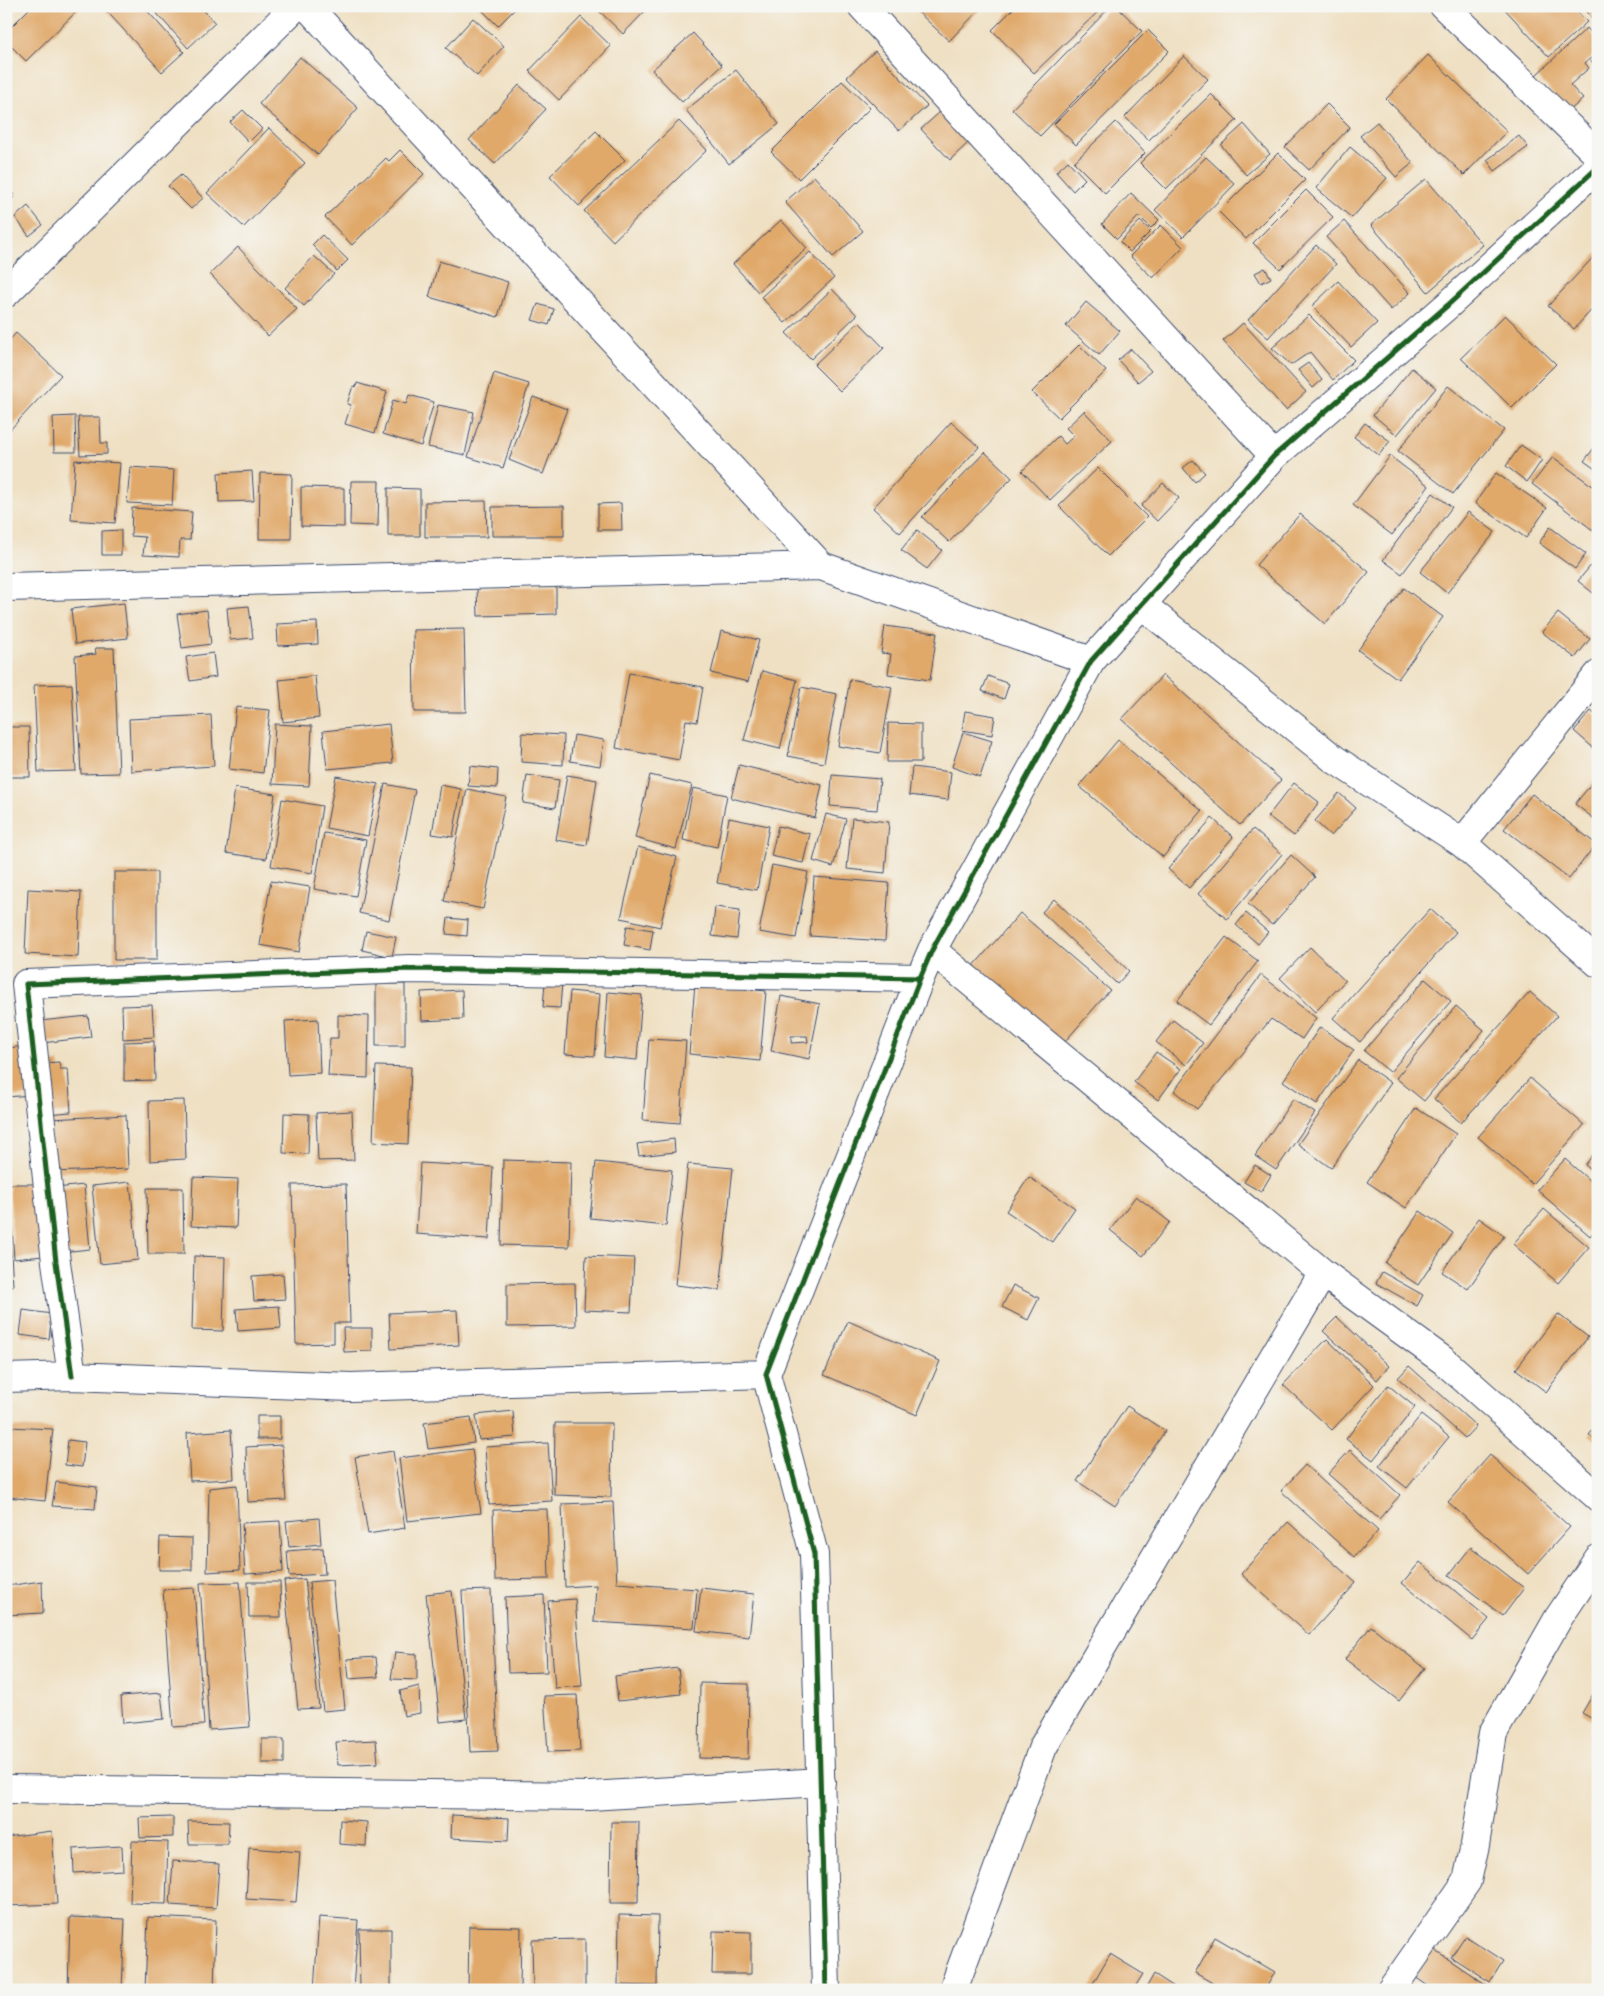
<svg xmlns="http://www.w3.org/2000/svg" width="1604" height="1996" font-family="Pangolin,sans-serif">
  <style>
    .building { fill: #e0a96b; fill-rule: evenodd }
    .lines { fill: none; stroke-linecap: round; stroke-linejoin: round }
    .minor-casing { stroke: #3b4a6d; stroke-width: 30 }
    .minor { stroke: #fff; stroke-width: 28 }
    .cycleway-casing { stroke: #f6f6f2; stroke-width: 8 }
    .cycleway { stroke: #1b5e20; stroke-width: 5 }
  </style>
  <rect width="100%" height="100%" fill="#f6f6f2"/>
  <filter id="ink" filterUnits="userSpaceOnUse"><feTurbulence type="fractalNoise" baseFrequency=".02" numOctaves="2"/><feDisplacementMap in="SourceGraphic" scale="10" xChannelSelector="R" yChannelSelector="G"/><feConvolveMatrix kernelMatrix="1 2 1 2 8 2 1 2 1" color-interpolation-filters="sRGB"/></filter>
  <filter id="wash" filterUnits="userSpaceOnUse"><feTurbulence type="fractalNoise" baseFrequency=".0096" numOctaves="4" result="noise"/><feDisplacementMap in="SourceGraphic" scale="20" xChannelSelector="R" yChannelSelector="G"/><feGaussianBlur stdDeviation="1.12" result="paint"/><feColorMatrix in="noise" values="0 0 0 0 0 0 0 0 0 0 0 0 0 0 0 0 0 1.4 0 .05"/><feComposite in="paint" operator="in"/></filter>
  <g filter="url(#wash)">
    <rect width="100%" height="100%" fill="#efe0c3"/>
    <g id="blocks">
      <!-- building -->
      <path class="building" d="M32 6H82L26 61 6 41V32Z
        M102 6H143L184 52 162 72Z
        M150 6H200L215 23 188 48Z
        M478 6H518L498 26Z
        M594 6H650L623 34Z
        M923 6H983L949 41 918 12Z
        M1016 6H1104L1034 73 992 30Z
        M1111 6H1116L1142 31 1040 136 1012 109Z
        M1502 6H1572L1587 22 1549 57Z
        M1582 6H1598V18L1595 21Z
        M581 17 611 46 559 100 529 71Z
        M473 18 504 46 477 76 446 48Z
        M1587 28 1598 40V52L1585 63 1589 68 1570 85 1583 99 1569 111 1536 75Z
        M1148 30 1169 51 1076 145 1054 124Z
        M693 33 722 65 682 102 652 70Z
        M875 51 927 106 899 131 847 77Z
        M1428 55 1507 131 1464 175 1386 99Z
        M1598 55V69L1591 62Z
        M1184 56 1208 79 1149 140 1125 117Z
        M300 57 358 108 318 155 259 104Z
        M736 70 779 124 729 164 686 110Z
        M842 81 870 108 799 179 771 152Z
        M519 85 546 109 495 164 469 140Z
        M1211 94 1237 120 1166 189 1140 163Z
        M1327 104 1350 127 1309 170 1285 147Z
        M243 110 262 129 249 142 230 122Z
        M940 112 969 142 950 160 921 129Z
        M679 121 707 150 613 241 584 211Z
        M1116 122 1145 153 1105 193 1074 162Z
        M1377 122 1413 163 1396 177 1360 136Z
        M1244 124 1270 154 1246 175 1221 145Z
        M269 128 305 163 244 227 207 193Z
        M596 131 625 160 579 206 550 176Z
        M1519 136 1528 147 1495 171 1487 160Z
        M1350 147 1387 178 1352 218 1316 188Z
        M400 150 424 174 352 245 325 217 386 158 389 161Z
        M1278 153 1305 180 1246 239 1219 212Z
        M1206 157 1235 184 1183 237 1155 210Z
        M1068 161 1085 179 1073 191 1056 172Z
        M181 175 203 198 191 209 168 186Z
        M814 176 863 231 833 257 785 202Z
        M1426 179 1483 245 1428 292 1371 225Z
        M6 186 15 196 6 203Z
        M1306 190 1333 217 1280 269 1253 243Z
        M1131 193 1159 220 1151 228 1139 216 1117 239 1102 224Z
        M28 206 43 225 29 236 15 217Z
        M781 220 807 248 758 292 733 264Z
        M1140 221 1151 231 1130 252 1120 242Z
        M1344 221 1410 293 1391 310 1326 237Z
        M1161 225 1183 247 1153 278 1130 256Z
        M322 235 348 260 337 271 312 245Z
        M1316 245 1336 264 1268 338 1248 320Z
        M238 247 297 309 268 336 210 274Z
        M810 252 834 278 785 323 761 297Z
        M1598 252V303L1574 329 1548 306Z
        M314 256 334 274 304 306 285 288Z
        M439 261 508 282 498 317 429 297Z
        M1265 268 1271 278 1261 283 1255 273Z
        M1338 281 1377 323 1351 347 1312 306Z
        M832 289 857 315 811 359 786 333Z
        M1086 302 1120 331 1099 355 1066 326Z
        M538 304 554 309 549 325 532 320Z
        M1309 315 1354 360 1333 380 1310 352 1291 365 1272 348Z
        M1505 315 1556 364 1512 408 1461 358Z
        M859 322 884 348 840 391 814 365Z
        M1243 323 1306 392 1286 410 1223 341Z
        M16 333 61 375 6 434V344Z
        M1079 345 1106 371 1059 418 1032 392Z
        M1131 349 1151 371 1138 382 1118 360Z
        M1308 363 1322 380 1313 388 1298 370Z
        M1412 368 1436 388 1397 435 1373 415Z
        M494 373 529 384 503 468 468 457Z
        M357 383 387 392 375 433 345 424 351 405 347 404 353 386 356 387Z
        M1448 386 1504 430 1453 494 1398 451Z
        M409 395 434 402 421 446 383 434 393 400 406 404Z
        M533 397 567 409 543 474 509 460Z
        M438 405 474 412 465 455 428 447Z
        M1084 411 1112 441 1050 500 1022 471 1058 436 1065 444 1074 436 1066 428Z
        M75 416 76 452H54L53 417Z
        M78 417H100L101 443H107V454L80 455Z
        M951 422 979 447 900 533 873 508Z
        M1365 423 1390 441 1379 455 1354 437Z
        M1598 443V471L1584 461Z
        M1521 445 1542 460 1527 482 1506 466Z
        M985 452 1012 478 949 542 922 517Z
        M1390 456 1429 486 1392 535 1353 505Z
        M1553 457 1598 490V534L1532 484Z
        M75 460 120 463 115 523 71 520Z
        M1193 460 1205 473 1195 482 1183 468Z
        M130 467 174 470 172 505 127 503Z
        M1098 468 1147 517 1108 556 1059 506Z
        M252 471 254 501 219 502 218 473Z
        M260 473 292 474 291 539H259Z
        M1496 473 1547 508 1526 538 1475 503Z
        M351 481H379L378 526 350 525Z
        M1163 483 1179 498 1157 521 1141 506Z
        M301 487 344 488V527L301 526Z
        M388 488 420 489V536H388Z
        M1433 493 1452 507 1402 574 1383 560Z
        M486 501 487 537H425V502Z
        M621 503 622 530H598V504Z
        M564 506V536H492V507Z
        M132 508 192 512 190 540H180L179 557 143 555 145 537 131 536Z
        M1468 512 1495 532 1447 593 1420 572Z
        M1300 514 1369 572 1325 624 1256 565Z
        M1550 527 1586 554 1575 569 1539 543Z
        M121 530V555H102V531Z
        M917 530 942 550 927 569 901 550Z
        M1592 564 1598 569V597L1578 581Z
        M556 586V614L478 616 477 588Z
        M1404 588 1443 617 1398 679 1358 650Z
        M124 603 128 638 75 644 71 609Z
        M249 606 253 638 230 640 227 608Z
        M207 610 211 644 182 648 177 614Z
        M1558 613 1590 639 1575 658 1542 632Z
        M317 622 318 644 278 646 277 624Z
        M885 626 937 633 930 680 888 674 891 654 881 653Z
        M464 629 466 712H414L413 630Z
        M721 631 759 640 748 682 711 673Z
        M95 648H114L119 773 81 774 75 656 96 654Z
        M213 653 216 677 190 681 186 657Z
        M762 671 797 680 780 749 744 740Z
        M629 673 703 687 697 722 686 720 679 760 616 748Z
        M1163 675 1281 780 1240 825 1122 719Z
        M315 676 319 718 283 722 279 680Z
        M988 676 1009 684 1004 699 982 691Z
        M850 679 892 687 880 753 838 746Z
        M72 684 76 771 38 772 34 685Z
        M801 687 837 694 824 763 788 756Z
        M236 707 270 710 263 773 229 769Z
        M965 711 995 716 992 735 962 730Z
        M1591 711 1598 717V752L1574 731Z
        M211 715 214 766 131 771 129 719Z
        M888 723 921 724V762H887Z
        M275 724 312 726 309 786 272 784Z
        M389 724 393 763 327 769 323 731Z
        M6 727H29L30 777H6Z
        M963 732 992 741 980 777 952 767Z
        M522 733 564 735 563 765 521 762Z
        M574 735 604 740 600 766 570 761Z
        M1118 740 1202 811 1163 857 1079 786Z
        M739 765 822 785 815 818 731 798Z
        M470 766 498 769 497 788 468 786Z
        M912 767 951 772 948 800 909 795Z
        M527 775 559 780 555 808 523 803Z
        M567 775 597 780 587 845 556 840Z
        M650 775 692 785 676 849 635 838Z
        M832 775 880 779 877 810 830 806Z
        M336 776 378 784 368 836 326 828Z
        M1598 776V822L1575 804Z
        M1294 783 1319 802 1294 836 1268 816Z
        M385 784 415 790 389 920 359 913Z
        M440 785 461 789 453 837 432 834Z
        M235 788 275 794 266 859 226 853Z
        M693 788 727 795 717 847 683 840Z
        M467 789 506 797 483 909 444 901Z
        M1339 793 1356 808 1331 836 1315 821Z
        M1532 794 1596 844 1569 879 1504 829Z
        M282 799 322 806 312 873 271 866Z
        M826 814 846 819 833 867 813 861Z
        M729 818 769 826 757 890 717 883Z
        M852 818 889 822 885 873 847 869Z
        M1212 818 1233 837 1189 888 1168 869Z
        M778 826 810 834 803 863 771 856Z
        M1253 829 1282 854 1227 919 1198 894Z
        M324 833 366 840 356 896 314 889Z
        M638 847 677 857 660 927 621 918Z
        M1291 855 1315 877 1272 925 1248 904Z
        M772 865 808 872 796 938 759 932Z
        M114 872H157V960H114Z
        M814 877 889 883 885 941 810 936Z
        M271 881 310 887 299 952 260 945Z
        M28 889 81 892 78 957 25 954Z
        M1054 899 1129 971 1117 984 1042 912Z
        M715 907 740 910 737 939 712 936Z
        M1430 909 1456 932 1360 1042 1333 1018Z
        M1020 913 1110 990 1061 1046 971 969Z
        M1246 913 1268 932 1258 944 1236 925Z
        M448 918 468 920 467 936 446 934Z
        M627 926 653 930 650 950 624 945Z
        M366 931 396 937 392 957 362 950Z
        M1226 937 1258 961 1209 1025 1177 1001Z
        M1310 947 1345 981 1315 1012 1280 978Z
        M1261 975 1316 1018 1302 1039 1271 1019 1197 1109 1174 1091Z
        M1425 979 1451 1001 1390 1072 1364 1051Z
        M545 982 562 983 560 1008 543 1007Z
        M376 984H405V1046H376Z
        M695 984 766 991 760 1061 689 1054Z
        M462 990 463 1019 422 1021 421 992Z
        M570 991 600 994 595 1056 565 1054Z
        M608 992 642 995 637 1060 604 1057Z
        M1530 992 1557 1016 1461 1123 1434 1099Z
        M781 996 820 1004 809 1059 771 1051ZM791 1036H807L808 1042 791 1043Z
        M152 1005 154 1037 123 1039 122 1006Z
        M1456 1006 1484 1030 1424 1101 1396 1078Z
        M338 1015 369 1016 368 1078 328 1076 330 1038H338Z
        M88 1016 91 1037 42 1043 40 1021Z
        M318 1019 320 1073 288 1075 285 1021Z
        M1173 1020 1203 1043 1186 1065 1156 1042Z
        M1320 1027 1354 1050 1317 1104 1283 1081Z
        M649 1039 686 1041 680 1123 643 1120Z
        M154 1041 155 1080 124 1081V1042Z
        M29 1046 32 1095 6 1097V1048Z
        M1156 1052 1181 1069 1158 1100 1134 1082Z
        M1358 1060 1391 1083 1331 1168 1298 1144Z
        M59 1062 60 1069H68L71 1112 47 1114 43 1063Z
        M376 1066 411 1067 408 1144 373 1142Z
        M1530 1078 1584 1125 1532 1184 1478 1137Z
        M1293 1099 1315 1113 1276 1170 1255 1156Z
        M184 1100 186 1159 150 1161 149 1101Z
        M1416 1108 1456 1134 1406 1208 1367 1182Z
        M352 1111 354 1160 318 1161 316 1113Z
        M284 1113 309 1114 308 1154 283 1153Z
        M126 1115 128 1169 53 1172 50 1119Z
        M674 1139 675 1152 639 1156 637 1144Z
        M1593 1155 1598 1159V1176L1585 1165Z
        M1565 1159 1598 1188V1227L1590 1236 1537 1190Z
        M503 1160 571 1162 569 1247 501 1245Z
        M596 1162 672 1170 666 1226 590 1218Z
        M420 1163 493 1167 489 1239 416 1234Z
        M688 1164 733 1168 720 1290 675 1285Z
        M1255 1165 1271 1175 1261 1192 1244 1182Z
        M193 1177 238 1179 236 1228 191 1226Z
        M1029 1177 1075 1208 1052 1242 1006 1211Z
        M130 1182 138 1260 100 1264 92 1186Z
        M9 1184H42L43 1256 14 1259Z
        M346 1184 350 1323H334V1343L296 1344 292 1185Z
        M84 1185 90 1249 62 1252 56 1188Z
        M147 1188H183L184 1254H148Z
        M1136 1196 1170 1222 1143 1256 1110 1230Z
        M6 1206H8L13 1286H6Z
        M1544 1209 1589 1247 1558 1283 1513 1244Z
        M1420 1211 1453 1233 1418 1285 1385 1263Z
        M1479 1218 1504 1236 1468 1289 1442 1272Z
        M194 1256 225 1257 223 1331 192 1330Z
        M586 1256 634 1258 631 1312 584 1310Z
        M1382 1272 1423 1295 1417 1306 1376 1283Z
        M283 1274 285 1299 254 1301 252 1276Z
        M575 1283 576 1326 507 1327V1284Z
        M1013 1285 1039 1298 1028 1320 1002 1307Z
        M279 1306 281 1328 238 1331 236 1309Z
        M23 1310 52 1314 49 1339 20 1335Z
        M457 1310 459 1345 391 1349 389 1313Z
        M1558 1314 1588 1337 1546 1392 1516 1369Z
        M1337 1317 1389 1366 1377 1380 1323 1331Z
        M848 1321 940 1361 917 1415 824 1375Z
        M343 1328H372V1351L344 1352Z
        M1327 1339 1374 1385 1332 1430 1283 1385Z
        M1409 1366 1476 1426 1465 1438 1398 1378Z
        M1388 1385 1415 1407 1373 1460 1346 1439Z
        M1127 1406 1165 1431 1115 1506 1077 1481Z
        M513 1411 515 1437 479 1440 476 1415Z
        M1421 1415 1449 1437 1407 1488 1379 1466Z
        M257 1416H280V1439H257Z
        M471 1417 474 1443 428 1449 424 1423Z
        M555 1423H612L611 1497 554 1495Z
        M1598 1424V1442L1589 1435Z
        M9 1427 53 1429 45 1501 7 1497Z
        M231 1430 234 1479 190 1481 187 1433Z
        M68 1440 85 1442 82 1467 65 1465Z
        M548 1443 552 1501 489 1505 485 1447Z
        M282 1445 286 1500 248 1502 246 1447Z
        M472 1449 481 1513 407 1521 399 1458Z
        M1350 1450 1400 1495 1379 1519 1328 1474Z
        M393 1451 405 1528 368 1534 355 1457Z
        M1490 1455 1570 1527 1528 1574 1448 1502Z
        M1305 1465 1378 1531 1354 1557 1281 1491Z
        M56 1482 97 1487 95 1509 52 1506Z
        M237 1485 240 1570 207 1572 209 1488Z
        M613 1502 617 1583 697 1589 694 1628 594 1622 596 1585 565 1587 562 1504Z
        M547 1509 549 1579 495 1580 493 1510Z
        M319 1518 321 1544 289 1547 286 1521Z
        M280 1521 283 1572 245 1574 242 1523Z
        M1288 1522 1356 1583 1309 1635 1241 1574Z
        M160 1537 192 1538V1570H159Z
        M1471 1547 1524 1588 1503 1616 1449 1575Z
        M323 1548 325 1574 289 1576 287 1551Z
        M1420 1562 1489 1619 1472 1640 1402 1583Z
        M305 1579 319 1708 298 1709 284 1581Z
        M332 1580 345 1709 323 1711 309 1582Z
        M42 1581 43 1613 6 1615V1586Z
        M240 1582 250 1727 209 1730 200 1583Z
        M248 1582H280L281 1617H249Z
        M194 1588 204 1725 173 1727 163 1590Z
        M701 1588 754 1594 749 1637 696 1631Z
        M491 1590 498 1751 470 1752 462 1591Z
        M452 1591 466 1719 440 1722 426 1594Z
        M544 1595 547 1672 508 1673 505 1597Z
        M575 1599 582 1686 555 1688 548 1601Z
        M1371 1626 1425 1668 1399 1701 1345 1659Z
        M395 1652 417 1654V1680L391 1679Z
        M376 1657 378 1677 349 1679 347 1659Z
        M678 1668 681 1694 618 1701 615 1676Z
        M700 1683 749 1684 748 1759 699 1758Z
        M419 1686 420 1713 404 1716 400 1691Z
        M1598 1686V1722L1582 1713Z
        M161 1693 164 1719 123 1723 121 1696Z
        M577 1695 580 1751 548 1752 544 1696Z
        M262 1739H284V1763H262Z
        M376 1740 378 1763 338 1765 336 1742Z
        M452 1815 509 1818 508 1841 451 1838Z
        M173 1817V1837L140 1838 139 1818Z
        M340 1820 367 1822 366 1846 339 1844Z
        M188 1821 229 1822 228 1844H189Z
        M611 1822H639L638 1903H610Z
        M52 1831 57 1904 6 1906V1837Z
        M132 1841 168 1842 166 1904 130 1903Z
        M122 1846 123 1870 74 1873 73 1849Z
        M249 1848 300 1852 296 1902 246 1899Z
        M173 1861 219 1864 216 1908 170 1905Z
        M619 1915 658 1916 657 1986 618 1985Z
        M70 1917 125 1919 122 1990H68Z
        M148 1917 216 1920 214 1990H145Z
        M319 1917 358 1920 353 1990H314Z
        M469 1926 521 1927 520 1990H468Z
        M359 1929H391V1990H360Z
        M713 1931 751 1932V1974H712Z
        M1465 1936 1503 1961 1490 1982 1451 1957Z
        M1215 1937 1275 1972 1265 1990H1225L1195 1973Z
        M585 1939V1988H533L532 1940Z
        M1433 1949 1490 1987 1489 1990H1434L1415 1977Z
        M1110 1954 1143 1974 1133 1990H1089Z
        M1154 1974 1179 1990H1145Z"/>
    </g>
  </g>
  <g filter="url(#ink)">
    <use href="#blocks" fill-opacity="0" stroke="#3b4a6d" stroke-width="1"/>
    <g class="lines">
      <!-- minor casing -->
      <g class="minor-casing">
        <path id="minor" d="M307 6 821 566
          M862 6 1274 456
          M1444 6 1598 155
          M6 293 296 6
          M6 587 821 566 1091 661
          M1141 604 1334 759 1462 843 1598 963
          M1462 843 1598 675
          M932 950 1323 1273 1444 1361 1598 1497
          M72 1376 56 1262 26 984 410 969 920 978
          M6 1378 72 1376 351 1387 766 1374
          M6 1789 590 1796 821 1782
          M826 1990 814 1554 766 1374 920 978 932 950 1091 661 1274 456 1448 305 1598 167
          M953 1990 1043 1747 1323 1273
          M1391 1990 1467 1881 1475 1845 1493 1733 1559 1617 1598 1559"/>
      </g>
      <!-- minor -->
      <use href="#minor" class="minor"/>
      <!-- cycleway casing -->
      <g class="cycleway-casing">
        <path id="cycleway" d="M72 1376 56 1262 26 984 410 969 920 978
          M826 1990 814 1554 766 1374 920 978 932 950 1091 661 1274 456 1448 305 1598 167"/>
      </g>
      <!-- cycleway -->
      <use href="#cycleway" class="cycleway"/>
    </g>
  </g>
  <!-- margin -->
  <rect width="1604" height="1996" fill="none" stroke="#f6f6f2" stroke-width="25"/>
</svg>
